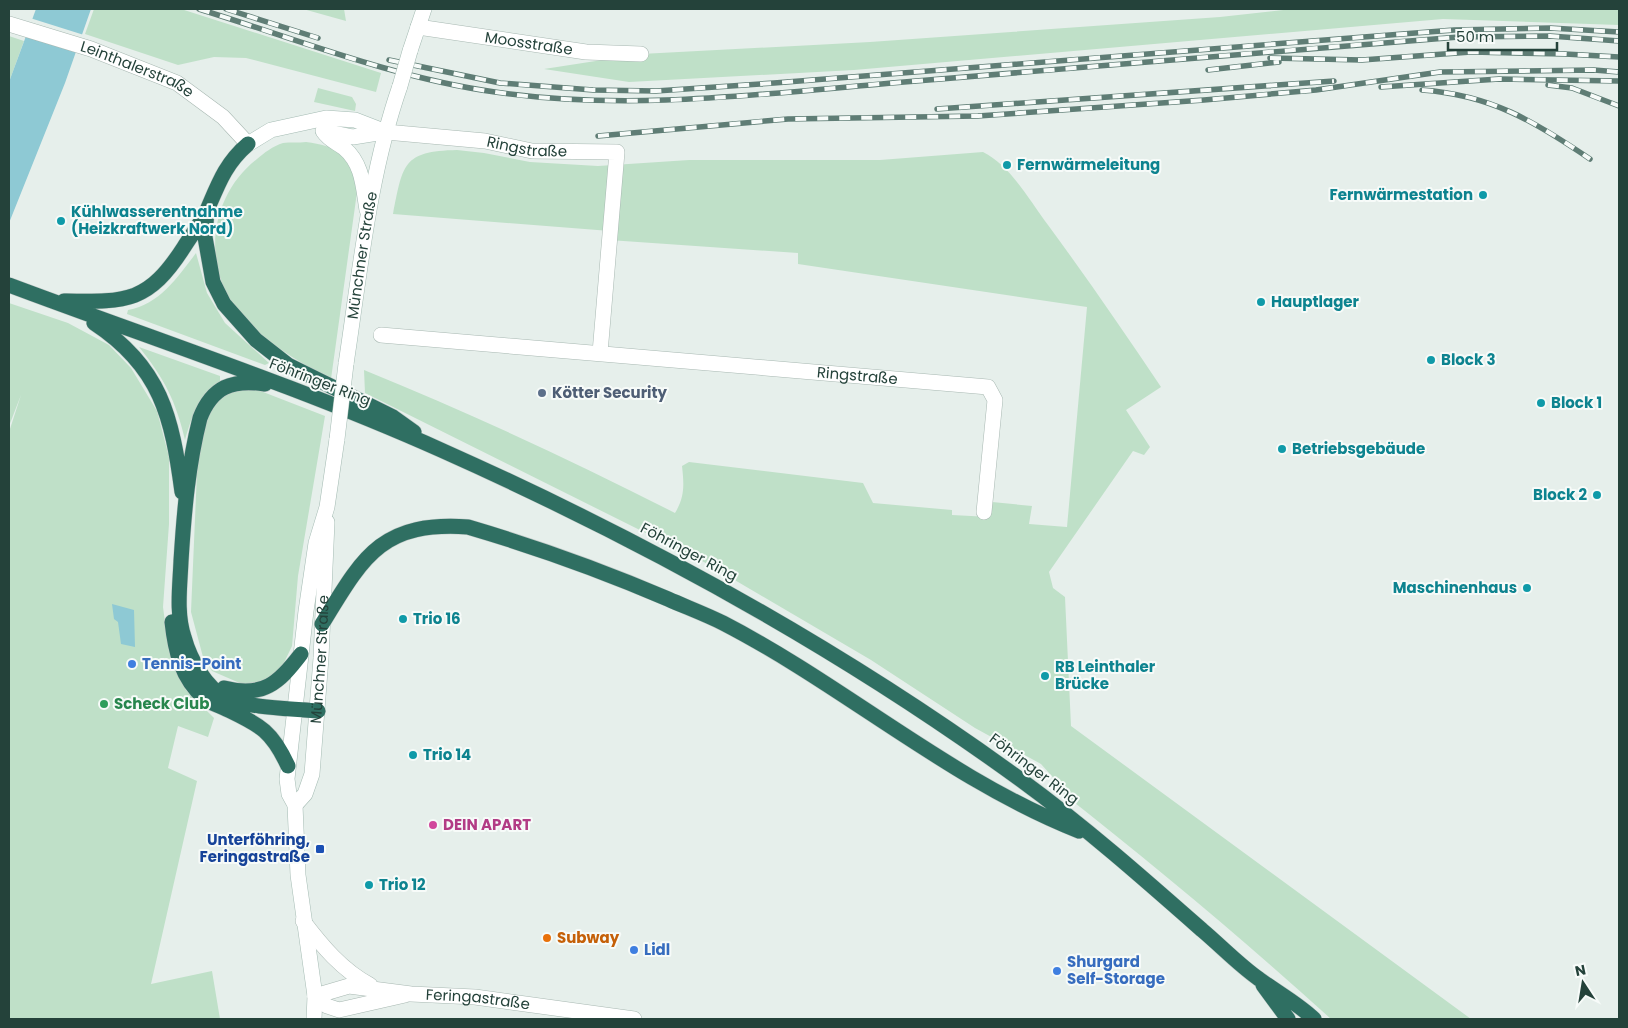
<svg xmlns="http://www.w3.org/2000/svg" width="1628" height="1028" font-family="Poppins,sans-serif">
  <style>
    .green { fill: #bfe0c8 }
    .water { fill: #8ec9d4 }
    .pier { fill: #e6efeb }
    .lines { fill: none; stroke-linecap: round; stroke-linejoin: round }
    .street-casing { stroke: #a8b8b2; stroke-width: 16 }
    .secondary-casing { stroke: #a4bbb3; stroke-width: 16 }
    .highway-casing { stroke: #c2cac8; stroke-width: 16 }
    .street { stroke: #fff; stroke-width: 15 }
    .secondary { stroke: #fff; stroke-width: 15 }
    .highway { stroke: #2f6f62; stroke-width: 15 }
    .rail-casing { stroke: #5f7d75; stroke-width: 5.5 }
    .rail { stroke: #f7fbf9; stroke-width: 4; stroke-dasharray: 11; stroke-linecap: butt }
    .secondary-bridge-casing { stroke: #a4bbb3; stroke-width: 16; stroke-linecap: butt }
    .secondary-bridge { stroke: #fff; stroke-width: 15 }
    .culture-dot { fill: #0f9aa8; stroke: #f7fbf9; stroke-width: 2 }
    .service-dot { fill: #5c6f8a; stroke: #f7fbf9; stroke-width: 2 }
    .shop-dot { fill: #3f7fe0; stroke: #f7fbf9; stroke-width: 2 }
    .leisure-dot { fill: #2e9e5b; stroke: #f7fbf9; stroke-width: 2 }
    .hotel-dot { fill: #d1479c; stroke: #f7fbf9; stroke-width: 2 }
    .transit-dot { fill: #1a4fb4; stroke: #f7fbf9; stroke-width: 2 }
    .food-dot { fill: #e8710a; stroke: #f7fbf9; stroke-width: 2 }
    .labels { text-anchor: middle; stroke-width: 4; stroke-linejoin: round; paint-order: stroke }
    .street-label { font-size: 15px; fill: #24423a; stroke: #f7fbf9 }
    .culture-label { font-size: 15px; font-weight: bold; fill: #0d838f; stroke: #f7fbf9; text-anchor: start }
    .service-label { font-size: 15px; font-weight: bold; fill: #4e5e75; stroke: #f7fbf9; text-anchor: start }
    .shop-label { font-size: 15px; font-weight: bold; fill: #366cbe; stroke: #f7fbf9; text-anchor: start }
    .leisure-label { font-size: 15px; font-weight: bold; fill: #27864d; stroke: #f7fbf9; text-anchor: start }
    .hotel-label { font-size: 15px; font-weight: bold; fill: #b23c85; stroke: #f7fbf9; text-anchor: start }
    .transit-label { font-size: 15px; font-weight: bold; fill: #164399; stroke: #f7fbf9; text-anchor: end }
    .food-label { font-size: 15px; font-weight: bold; fill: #c56008; stroke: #f7fbf9; text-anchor: start }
  </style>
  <rect width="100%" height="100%" fill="#e6efeb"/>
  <!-- green -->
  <path class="green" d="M94 9H181L381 73 376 92 246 58 214 57 178 65 85 34Z
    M303 9H344L346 21Z
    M1292 9H1619V25L1443 19 854 70 629 82 544 69 641 54 870 42 1220 17Z
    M9 36 24 41 9 82Z
    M318 88 352 97 356 104 355 111 314 102Z
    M306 142C336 146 351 154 358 185L331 379C298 362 253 335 232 303 202 256 213 193 257 159 264 153 273 146 283 143 290 142 299 143 306 142Z
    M457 150 484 153 530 162 598 166 689 160H880L983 152C1011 166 1029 200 1048 225 1087 278 1124 332 1161 387L1126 410 1150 447 1144 455 1133 451 1049 572 1053 588 1065 597 1071 726 1471 1019H1331C1244 940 1154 865 1061 792L1058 783 1041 764 975 728 871 660 704 562 365 393 364 370C470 413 573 461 675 513 685 497 684 484 682 466L689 462 863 483 873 503 952 510V515L990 517 992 502 1032 506 1029 524 1067 527 1087 307 798 264V253L609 240 610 231 393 214C403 165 402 151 457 150Z
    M196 253 207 293 225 323 269 363 265 365 127 314 128 310C160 304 177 278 196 253Z
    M9 303 68 323 109 345 131 368 157 411 169 457V524L163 607 169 652 186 690 214 718 208 737 178 726 168 768 197 781 151 984 212 971 220 1019H9V432L21 395 9 426Z
    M139 347 220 376V383C198 396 192 416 185 440 176 401 164 378 139 347Z
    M238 390H258L325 416 298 576 292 646 282 667 260 684H242L212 671 203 657 191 612 197 472 204 424 216 401 225 394Z"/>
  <!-- water -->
  <path class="water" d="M36 9H91L65 83 9 223V82Z
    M112 604 134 610 135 647 121 644 118 622 114 619Z"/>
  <!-- pier -->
  <path class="pier" d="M30 18 84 35 78 53 23 36Z"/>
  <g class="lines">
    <!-- street casing -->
    <g class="street-casing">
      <g id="street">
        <path id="s1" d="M9 24 91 49 177 83 223 117 248 144"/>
        <path id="s2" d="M418 27 586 52 641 54"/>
        <path id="s3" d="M386 132 485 141 532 151 617 152 600 353"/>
        <path id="s4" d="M381 335 988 387 995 400 984 512"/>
        <path d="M303 921C322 946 342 970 370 985"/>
        <path id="s5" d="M315 996 349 986 411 994 475 997 634 1019"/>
        <path d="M315 996 327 1006 339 1010 405 995"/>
      </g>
    </g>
    <!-- secondary casing -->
    <g class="secondary-casing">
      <g id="secondary">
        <path d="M410 51 424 9"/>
        <path d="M323 131C329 140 336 142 344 148 363 164 363 187 367 210"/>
        <path d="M324 131 353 137 384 132"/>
        <path d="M248 144 271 130 326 118 355 120 386 132"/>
        <path id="s6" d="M346 364C360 272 369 175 400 86"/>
        <path id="s7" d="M295 805 305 794 312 774 321 658 327 522"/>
        <path d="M314 1019 315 996 298 875 295 805 289 794 287 779 306 611 316 543 327 507 337 439"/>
      </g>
    </g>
    <!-- highway casing -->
    <g class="highway-casing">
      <path id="highway" d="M207 210 205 237 213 282 224 304 256 340 288 365 393 417 414 432
        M9 285C153 339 300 387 441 450 645 541 840 648 1021 780 1084 826 1143 878 1202 930 1221 946 1239 965 1259 979 1278 993 1297 1003 1314 1019
        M64 301C127 302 148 303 184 247 192 234 202 222 208 208 219 182 226 163 248 144
        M94 323C161 367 172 417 182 492
        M265 384C232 379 212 387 200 418 188 465 184 513 181 561 180 586 176 613 184 637 190 659 206 689 227 698 254 709 289 708 318 711
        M172 622C175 650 181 678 204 698 209 703 218 705 224 708 259 725 271 729 288 766
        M322 624C363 557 381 521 468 527 536 547 603 571 668 599 686 607 705 614 723 623 845 686 950 780 1079 831
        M224 688C263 698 279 683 301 654
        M1263 985 1288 1019"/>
    </g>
    <!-- street -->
    <use href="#street" class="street"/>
    <!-- secondary -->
    <use href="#secondary" class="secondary"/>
    <!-- highway -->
    <use href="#highway" class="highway"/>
    <!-- rail casing -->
    <g class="rail-casing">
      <path id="rail" d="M199 9C296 39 394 78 495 92 630 112 769 93 904 82 1089 67 1274 51 1459 37L1550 36 1619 41
        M226 9 318 38
        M1270 58 1362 60 1471 52 1565 54 1619 57
        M389 60 500 83 593 90 656 91 774 83 1454 30 1550 28 1619 32
        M1208 70 1279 62
        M1548 85 1572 88 1619 106
        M1381 87 1499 79 1619 81
        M1422 90C1491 95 1534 121 1590 159
        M937 109 1334 81
        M598 136 788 119 978 116 1204 100 1316 90 1440 72 1594 70 1619 72"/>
    </g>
    <!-- rail -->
    <use href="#rail" class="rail"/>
    <!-- secondary-bridge casing -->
    <g class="secondary-bridge-casing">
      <path id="secondary-bridge" d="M400 86 410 51
        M337 439 346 364"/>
    </g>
    <!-- secondary-bridge -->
    <use href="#secondary-bridge" class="secondary-bridge"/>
  </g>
  <!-- markers -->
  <g class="culture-dot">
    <circle cx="1007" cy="165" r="5"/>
    <circle cx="1483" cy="195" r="5"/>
    <circle cx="61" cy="221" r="5"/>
    <circle cx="1261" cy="302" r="5"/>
    <circle cx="1431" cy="360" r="5"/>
    <circle cx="1541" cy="403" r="5"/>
    <circle cx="1282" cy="449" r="5"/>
    <circle cx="1597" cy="495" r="5"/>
    <circle cx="1527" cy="588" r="5"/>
    <circle cx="403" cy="619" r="5"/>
    <circle cx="1045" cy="676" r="5"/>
    <circle cx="413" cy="755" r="5"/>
    <circle cx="369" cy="885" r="5"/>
  </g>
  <circle class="service-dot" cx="542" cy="393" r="5"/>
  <g class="shop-dot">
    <circle cx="132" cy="664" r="5"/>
    <circle cx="634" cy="950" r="5"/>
    <circle cx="1057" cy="971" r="5"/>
  </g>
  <circle class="leisure-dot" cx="104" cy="704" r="5"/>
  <circle class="hotel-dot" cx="433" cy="825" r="5"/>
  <rect class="transit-dot" x="315" y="844" width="10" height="10" rx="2.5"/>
  <circle class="food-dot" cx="547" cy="938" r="5"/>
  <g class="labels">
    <!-- street labels -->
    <g class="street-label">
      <text dy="5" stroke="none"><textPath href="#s2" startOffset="112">Moosstraße</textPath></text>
      <text dy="5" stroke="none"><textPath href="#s1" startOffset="136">Leinthalerstraße</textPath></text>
      <text dy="5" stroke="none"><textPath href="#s3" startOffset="142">Ringstraße</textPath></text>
      <text dy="5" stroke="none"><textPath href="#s6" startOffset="110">Münchner Straße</textPath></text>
      <text dy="5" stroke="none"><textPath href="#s4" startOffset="478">Ringstraße</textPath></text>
      <text transform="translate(320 382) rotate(21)" y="5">Föhringer Ring</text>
      <text transform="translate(689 552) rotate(28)" y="5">Föhringer Ring</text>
      <text dy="5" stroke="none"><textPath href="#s7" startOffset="151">Münchner Straße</textPath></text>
      <text transform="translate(1034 769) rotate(37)" y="5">Föhringer Ring</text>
      <text dy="5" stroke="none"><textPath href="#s5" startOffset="165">Feringastraße</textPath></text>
    </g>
    <!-- culture labels -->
    <g class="culture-label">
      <text x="1017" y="170">Fernwärmeleitung</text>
      <text x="1473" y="200" text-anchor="end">Fernwärmestation</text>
      <text x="71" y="217">Kühlwasserentnahme<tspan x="71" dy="17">(Heizkraftwerk Nord)</tspan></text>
      <text x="1271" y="307">Hauptlager</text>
      <text x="1441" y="365">Block 3</text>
      <text x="1551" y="408">Block 1</text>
      <text x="1292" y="454">Betriebsgebäude</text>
      <text x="1587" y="500" text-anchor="end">Block 2</text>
      <text x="1517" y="593" text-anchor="end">Maschinenhaus</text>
      <text x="413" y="624">Trio 16</text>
      <text x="1055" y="672">RB Leinthaler<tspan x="1055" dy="17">Brücke</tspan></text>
      <text x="423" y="760">Trio 14</text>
      <text x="379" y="890">Trio 12</text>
    </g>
    <!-- service labels -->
    <g class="service-label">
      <text x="552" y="398">Kötter Security</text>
    </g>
    <!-- shop labels -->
    <g class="shop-label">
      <text x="142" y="669">Tennis-Point</text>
      <text x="644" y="955">Lidl</text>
      <text x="1067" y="967">Shurgard<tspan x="1067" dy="17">Self-Storage</tspan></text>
    </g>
    <!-- leisure labels -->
    <g class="leisure-label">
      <text x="114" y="709">Scheck Club</text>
    </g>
    <!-- hotel labels -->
    <g class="hotel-label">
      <text x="443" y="830">DEIN APART</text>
    </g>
    <!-- transit labels -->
    <g class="transit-label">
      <text x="310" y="845">Unterföhring,<tspan x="310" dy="17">Feringastraße</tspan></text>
    </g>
    <!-- food labels -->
    <g class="food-label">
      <text x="557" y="943">Subway</text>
    </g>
  </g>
  <!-- border -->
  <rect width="1628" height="1028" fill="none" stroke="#24423a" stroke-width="20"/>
  <!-- north arrow -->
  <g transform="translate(1583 983) rotate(348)" stroke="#f7fbf9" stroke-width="4" paint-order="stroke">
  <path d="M0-4L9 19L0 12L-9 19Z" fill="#24423a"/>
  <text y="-8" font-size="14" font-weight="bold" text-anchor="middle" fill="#24423a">N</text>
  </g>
  <!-- scale -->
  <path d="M1448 42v8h109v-8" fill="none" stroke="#24423a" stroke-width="2.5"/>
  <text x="1456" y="42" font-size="15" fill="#24423a" stroke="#f7fbf9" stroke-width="4" paint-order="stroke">50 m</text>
</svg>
